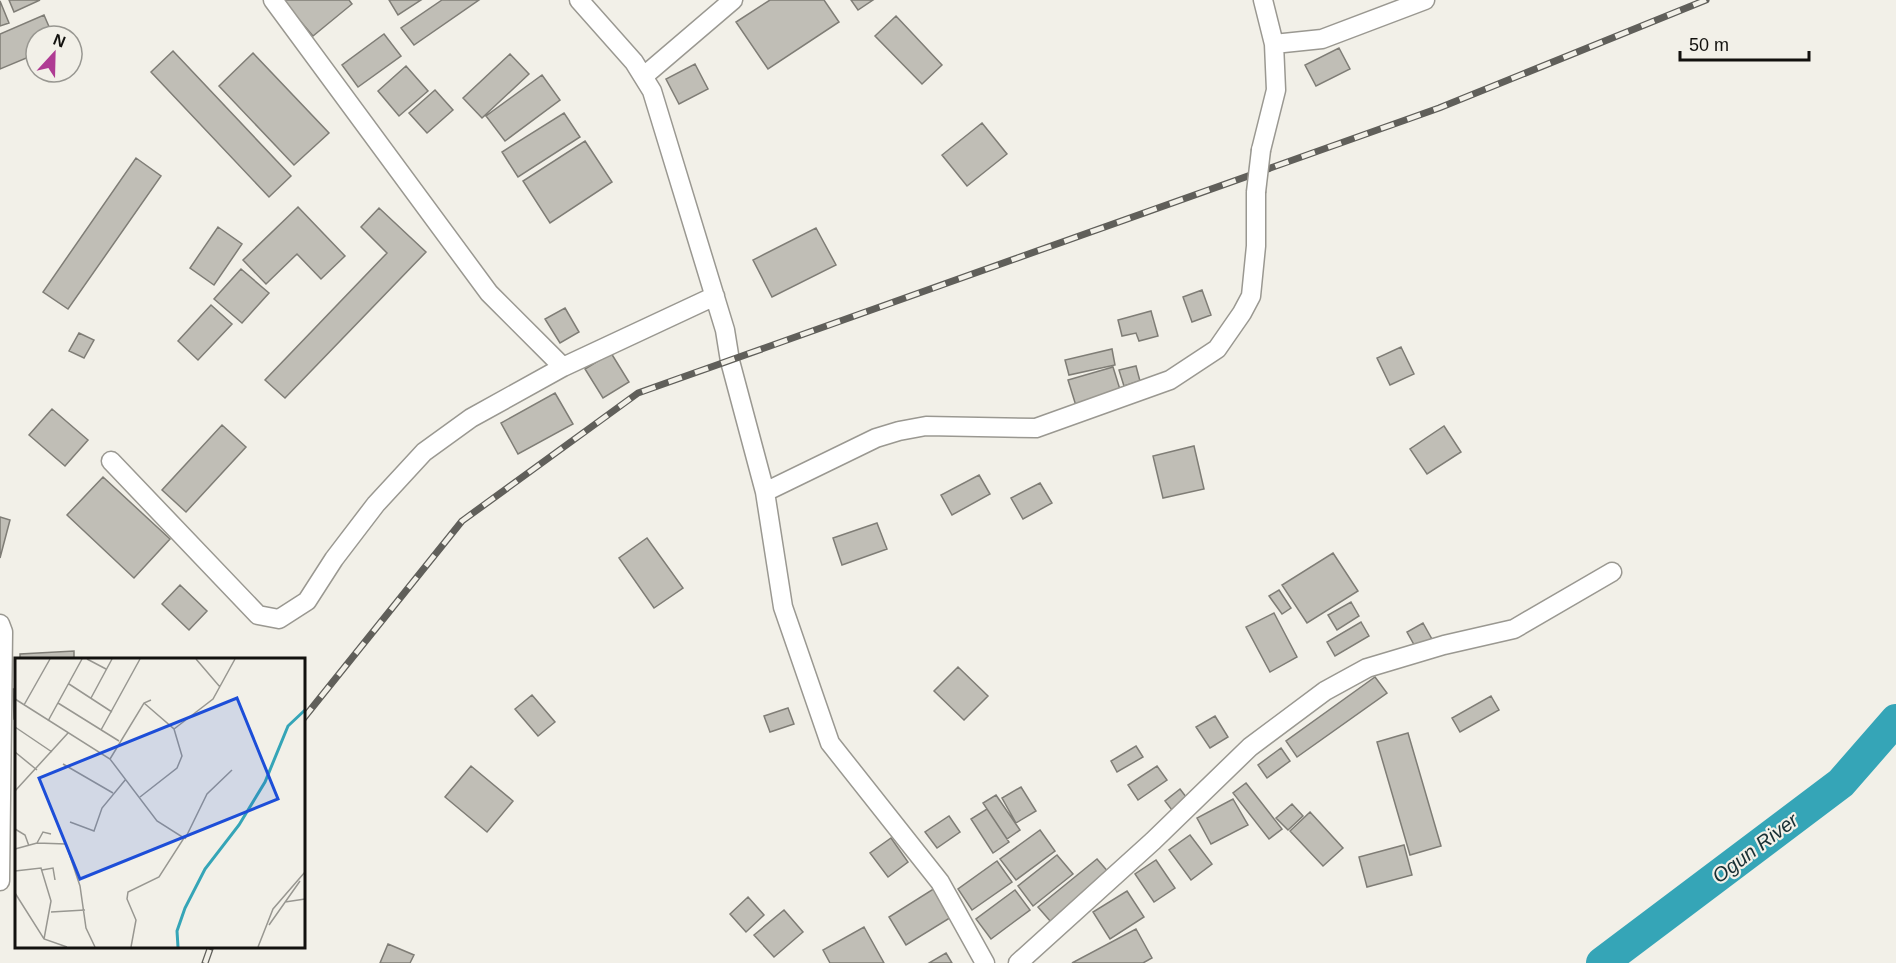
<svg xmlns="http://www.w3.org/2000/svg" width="1896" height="963" font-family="Helvetica,sans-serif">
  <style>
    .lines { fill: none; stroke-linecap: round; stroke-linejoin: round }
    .river { stroke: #35a5b7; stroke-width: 32 }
    .building { fill: #c0beb6; stroke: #7f7d76; stroke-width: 1.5 }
    .minor-casing { stroke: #9a9891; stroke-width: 21 }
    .minor { stroke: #fff; stroke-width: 18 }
    .rail-casing { stroke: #605f5a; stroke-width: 7 }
    .rail { stroke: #f2f0e8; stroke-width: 4.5; stroke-dasharray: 14; stroke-linecap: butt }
    .minor-bridge-casing { stroke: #9a9891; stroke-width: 21; stroke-linecap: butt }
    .minor-bridge { stroke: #fff; stroke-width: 18 }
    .labels { text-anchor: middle; stroke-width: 4.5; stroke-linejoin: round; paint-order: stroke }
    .water-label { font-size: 20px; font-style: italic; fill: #172f34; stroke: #f2f0e8 }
    .inset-river { fill: none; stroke: #35a5b7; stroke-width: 3 }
    .inset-road { fill: none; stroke: #989791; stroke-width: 1.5 }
    .view { fill: #1d4ed8; fill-opacity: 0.15; stroke: #1d4ed8; stroke-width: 3 }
    .inset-edge { fill: none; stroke: #12110e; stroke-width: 3 }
  </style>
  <rect width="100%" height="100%" fill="#f2f0e8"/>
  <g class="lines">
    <!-- river -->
    <path class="river" d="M1602 963 1841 783 1896 720"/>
  </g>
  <!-- building -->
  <path class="building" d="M9 0H40L14 12Z
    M286 0H349L352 4 313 36 284 2Z
    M389 0H421L398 15Z
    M442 0H479L414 45 401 28Z
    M770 0H824L839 22 768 69 736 22Z
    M851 0H873L858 10Z
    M0 1 9 23 0 26Z
    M44 15 53 36H36V54L0 69V34Z
    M896 16 942 65 922 84 875 36Z
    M384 34 401 56 358 87 342 65Z
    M1339 48 1350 69 1316 86 1305 65Z
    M173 51 291 176 269 197 151 72Z
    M253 53 329 133 294 165 219 86Z
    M510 54 529 74 482 118 463 98Z
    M695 64 708 89 679 104 666 79Z
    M406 66 428 91 399 116 378 91Z
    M542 75 560 100 505 141 486 116Z
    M435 90 453 110 427 133 409 113Z
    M564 113 580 137 518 177 502 152Z
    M982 123 1007 154 967 186 942 155Z
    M585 141 612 182 550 223 523 181Z
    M136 158 161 176 68 309 43 292Z
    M298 207 345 256 321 279 297 254 266 284 243 260Z
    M379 208 426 252 285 398 265 380 387 253 361 227Z
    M218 227 242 244 214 285 190 268Z
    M816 228 836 265 772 297 753 260Z
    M241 269 269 293 242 323 214 299Z
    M1202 290 1211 315 1192 322 1183 297Z
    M211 305 232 324 198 360 178 341Z
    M565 308 579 332 560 343 545 319Z
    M1151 311 1158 336 1139 341 1136 333 1122 336 1118 320Z
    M79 333 94 340 84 358 69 351Z
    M1401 347 1414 374 1390 385 1377 358Z
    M1112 349 1115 365 1069 375 1065 360Z
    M611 353 629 382 603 398 585 369Z
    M1136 366 1140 381 1124 386 1119 370Z
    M1113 367 1122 396 1077 409 1068 380Z
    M555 393 573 424 518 454 501 423Z
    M52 409 88 440 65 466 29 435Z
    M222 425 246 447 186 512 162 490Z
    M1444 426 1461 452 1427 474 1410 449Z
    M1194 446 1204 489 1163 498 1153 456Z
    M979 475 990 494 952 515 941 495Z
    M103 477 170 539 134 578 67 515Z
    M1040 483 1052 503 1023 519 1011 498Z
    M0 517 10 520 0 558Z
    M877 523 887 549 842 565 833 538Z
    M647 538 683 588 654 608 619 558Z
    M1333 553 1358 591 1307 623 1282 585Z
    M180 585 207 611 189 630 162 604Z
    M1279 590 1291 608 1282 614 1269 596Z
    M1351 602 1359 616 1337 630 1328 615Z
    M1274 613 1297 657 1270 672 1246 627Z
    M1361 622 1369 636 1335 656 1327 642Z
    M1423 623 1433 641 1417 650 1407 632Z
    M74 651V660H20V654Z
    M958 667 988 696 964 720 934 691Z
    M1375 677 1387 693 1297 757 1286 741Z
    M13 689H16V719H14Z
    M532 695 555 722 538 736 515 709Z
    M1491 696 1499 710 1460 732 1452 718Z
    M788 708 794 724 770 732 764 716Z
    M1215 716 1228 737 1210 748 1196 727Z
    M1408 733 1441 846 1410 855 1377 742Z
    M1136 746 1143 757 1117 772 1111 761Z
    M1281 748 1290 761 1267 778 1258 765Z
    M471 766 513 801 487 832 445 797Z
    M1157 766 1167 780 1138 800 1128 785Z
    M1246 783 1282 829 1269 839 1233 793Z
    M1021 787 1036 811 1016 823 1002 798Z
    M1180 789 1190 802 1175 814 1165 801Z
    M996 795 1020 830 1007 839 983 803Z
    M1233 799 1248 825 1211 844 1197 818Z
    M1292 804 1303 816 1288 830 1276 818Z
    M987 809 1009 842 993 853 971 819Z
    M1310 812 1343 848 1323 866 1290 831Z
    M949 816 960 832 937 848 925 832Z
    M1040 830 1055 851 1016 880 1000 859Z
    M1190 835 1212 864 1191 880 1169 850Z
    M891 838 908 862 888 877 870 853Z
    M1404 845 1412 875 1367 887 1359 857Z
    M1057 855 1073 874 1033 906 1018 886Z
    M1097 859 1110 874 1051 922 1038 907Z
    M1156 860 1175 888 1154 902 1135 874Z
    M997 861 1012 882 972 910 958 889Z
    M935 888 953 916 906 945 889 917Z
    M1015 890 1030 910 991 939 976 919Z
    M1127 891 1144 917 1110 939 1093 912Z
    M748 897 764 915 746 932 730 914Z
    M784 910 803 932 774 957 754 935Z
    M864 927 884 963H830L823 950Z
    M1136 929 1152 958 1143 963H1072Z
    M388 944 414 955 410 963H380Z
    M946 953 952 963H929Z"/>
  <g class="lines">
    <!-- minor casing -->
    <g class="minor-casing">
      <path id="minor" d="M273 0 489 293 563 367
        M579 0 634 62 652 91 725 330 730 361 765 492 783 607 830 743 940 882 985 963
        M1274 44 1322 39 1425 0
        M644 76 733 0
        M1261 150 1276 90 1274 44 1263 0
        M111 461 258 615 279 619 307 601 334 559 376 504 424 452 471 418 563 367 715 296
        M765 492 876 438 899 431 926 426 1036 428 1170 380 1217 349 1242 313 1251 296 1256 246V192
        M0 624 3 632 0 881
        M1018 963 1153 841 1250 747 1325 691 1367 668 1444 645 1514 629 1612 572"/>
    </g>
    <!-- minor -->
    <use href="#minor" class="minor"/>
    <!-- rail casing -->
    <g class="rail-casing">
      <path id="rail" d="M303 719 462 521 638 393 1439 108 1706 0
        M205 963 211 946"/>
    </g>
    <!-- rail -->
    <use href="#rail" class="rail"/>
    <!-- minor-bridge casing -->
    <g class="minor-bridge-casing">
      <path id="minor-bridge" d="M1256 192 1261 150"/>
    </g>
    <!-- minor-bridge -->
    <use href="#minor-bridge" class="minor-bridge"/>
  </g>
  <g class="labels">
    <!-- water labels -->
    <g class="water-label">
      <text transform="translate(1755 848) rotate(-37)" y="7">Ogun River</text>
    </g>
  </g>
  <!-- overview -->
  <g transform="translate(15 658)">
    <rect width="290" height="290" fill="#f2f0e8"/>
    <path class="inset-river" d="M163 289 162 273 170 250 190 211 224 167 250 124 273 68 290 52"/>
    <path class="inset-road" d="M72 1 91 11M181 1 205 29M54 26 97 54M76 40 97 1M0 41 95 101 142 163 169 180 144 219 113 234 112 241 121 262 116 289M43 45 104 83M9 47 35 1M33 63 67 1M0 69 37 94M159 71 198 41 220 1M86 72 125 1M0 94 22 112M95 101 129 45 136 42M48 106 98 135M0 133 53 75M125 139 162 110 167 98 159 71 129 45M55 164 79 173 87 150 111 121M0 171 10 177 14 188M170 181 192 136 217 112M22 185 28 174 36 176M0 191 22 185 51 186 65 228 71 270 80 289M27 212 38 210 40 222M0 213 26 210 36 243 29 281M0 235 29 281 52 289M270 244 290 241M36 254 70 252M254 267 285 223M243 289 258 251 290 214"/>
    <path class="view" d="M222 40 263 141 65 221 24 120Z"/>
    <rect width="290" height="290" class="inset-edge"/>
  </g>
  <!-- north arrow -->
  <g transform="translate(54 54) rotate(22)"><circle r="28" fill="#f2f0e8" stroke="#989791" stroke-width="1.5"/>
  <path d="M0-4.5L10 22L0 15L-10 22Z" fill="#af3b93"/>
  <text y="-9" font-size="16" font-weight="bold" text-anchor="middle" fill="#12110e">N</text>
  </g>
  <!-- scale -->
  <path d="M1680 51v9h129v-9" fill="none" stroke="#12110e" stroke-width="3"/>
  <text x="1689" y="51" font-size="18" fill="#12110e" stroke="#f2f0e8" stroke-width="4.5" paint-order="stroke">50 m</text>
</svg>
